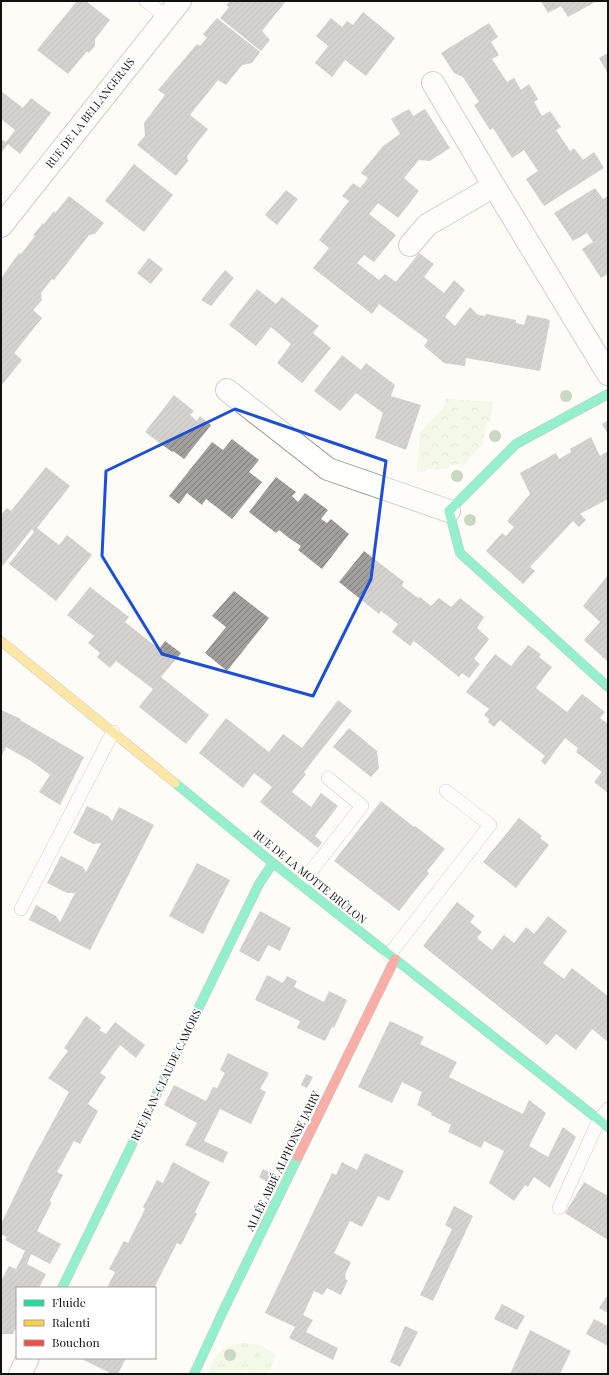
<svg xmlns="http://www.w3.org/2000/svg" width="609" height="1375" font-family="'Playfair Display',serif">
  <style>
    .grass { fill: url(#grass-tufts) }
    .park { fill: url(#park-crowns) }
    .building { fill: url(#building-hatch) }
    .lines { fill: none; stroke-linecap: round; stroke-linejoin: round }
    .lane-casing { stroke: #979795; stroke-width: 14 }
    .street-casing { stroke: #979795; stroke-width: 24 }
    .fast-casing { stroke: #8e8d8b; stroke-width: 10 }
    .slow-casing { stroke: #8e8d8b; stroke-width: 10 }
    .jam-casing { stroke: #8e8d8b; stroke-width: 10 }
    .lane { stroke: #fffffe; stroke-width: 13 }
    .street { stroke: #fffffe; stroke-width: 22 }
    .fast { stroke: #16e098; stroke-width: 9 }
    .slow { stroke: #ffcf43; stroke-width: 9 }
    .jam { stroke: #f24e42; stroke-width: 9 }
    .tree { fill: #8cac80 }
    .marked { fill: none; stroke: #1d4ed8; stroke-width: 3; stroke-linejoin: round }
    .labels { text-anchor: middle; stroke-width: 4; stroke-linejoin: round; paint-order: stroke }
    .street-label { font-size: 11px; fill: #111; stroke: #fff }
  </style>
  <defs>
    <pattern id="grass-tufts" width="24" height="20" patternUnits="userSpaceOnUse"><rect width="24" height="20" fill="#e7f3d7"/><path d="M3 7l-1-3M5 7V3M7 7l1-3M15 17l-1-3M17 17v-4M19 17l1-3" fill="none" stroke="#c5cfb8"/></pattern>
    <pattern id="park-crowns" width="20" height="18" patternUnits="userSpaceOnUse"><rect width="20" height="18" fill="#e7f3d7"/><path d="M2 6a3 3 0 1 1 6 0M12 15a3 3 0 1 1 6 0" fill="none" stroke="#c5cfb8"/></pattern>
    <pattern id="building-hatch" width="6" height="6" patternUnits="userSpaceOnUse"><rect width="6" height="6" fill="#a19f9c"/><path d="M-1 1l2-2M0 6l6-6M5 7l2-2" fill="none" stroke="#82807e"/></pattern>
  </defs>
  <rect width="100%" height="100%" fill="#fdfcf7"/>
  <!-- grass -->
  <path class="grass" d="M245 1343 259 1345 276 1354 268 1374H252L245 1371 244 1374H207C216 1354 222 1345 245 1343Z"/>
  <!-- park -->
  <path class="park" d="M446 399 493 402 490 422 487 421 483 441H485L462 467 461 464 449 465V468L435 470 434 468 426 469V471L417 472 420 432 445 406Z"/>
  <!-- building -->
  <path class="building" d="M77 1H86L110 20 95 39V46L89 53 87 51 68 74 37 50Z
    M230 1H286L262 31 270 40 261 51 220 18 229 7 226 5Z
    M541 1H597L568 17 561 6 548 13Z
    M363 12 395 38 366 76 345 60 332 77 315 63 328 46 316 36 331 18 342 27 347 21 353 25Z
    M217 18 260 52 252 63 242 65 226 85 218 80 190 115 208 129 187 156 188 161 176 176 137 145 145 136 144 123 165 95 158 90 197 44 200 46 207 38 203 34Z
    M489 23 498 37 491 42 499 55 492 59 507 82 514 78 521 90 529 84 538 99 534 102 542 116 550 111 561 127 556 130 570 151 574 148 583 160 594 152 604 168 544 206 526 179 538 171 524 150 512 158 493 128 490 130 474 105 479 102 463 77 454 73 441 53Z
    M608 53V74L599 58Z
    M1 91 23 108 31 98 51 113 20 154 8 144 1 153V139L6 142 15 130 1 119Z
    M409 109 413 116 425 109 450 148 430 161 419 160 404 178 419 191 398 218 378 203 369 214 396 235 374 262 364 255 357 263 379 280 385 274 396 282 419 253 434 264 424 277 444 293 454 280 465 290 445 317 455 326 470 307 478 315 485 316 486 314 516 320V323L524 325 527 315 547 319 550 321 540 371 466 358 465 366 444 363 424 346 428 340 379 304 372 314 313 268 329 248 319 240 349 201 342 196 353 183 360 188 368 178 361 173 383 146 400 134 391 119Z
    M134 164 173 195 144 232 105 201Z
    M595 188 603 199 608 196V274L601 278 582 249 593 242 587 233 573 241 554 213Z
    M286 190 298 199 277 225 265 215Z
    M69 196 104 223 95 234 89 235 54 280 52 279 41 293 42 300 33 310 42 318 14 353 22 360 1 386V278L19 253 21 254 35 236 33 235 43 223 44 224 54 211 55 213Z
    M149 258 163 269 151 284 137 273Z
    M225 270 234 278 211 306 201 300Z
    M257 289 276 304 282 297 319 326 313 333 331 348 302 383 277 363 291 344 271 327 256 346 229 325Z
    M342 355 361 370 366 363 395 385 391 396 421 405 406 450 375 438 383 413 356 393 340 411 314 391Z
    M174 395 194 411 190 415 197 421 200 416 211 425 184 459 173 451 172 452 145 432Z
    M608 420V434L602 424Z
    M591 437 600 456 608 451V499L580 514 586 520 579 527 573 521 530 567 535 571 523 584 486 551 502 533 506 536 514 527 507 521 530 494 520 473 556 453 559 459 571 452 570 449Z
    M232 439 259 460 249 472 262 482 232 519 206 499 202 505 187 493 179 504 169 496 212 442 223 450Z
    M46 467 70 486 37 528 59 545 67 535 92 555 56 601 9 564 34 532 32 529 1 568V515L7 508 11 511Z
    M276 477 296 492 292 496 298 502 305 493 328 510 321 519 327 523 331 519 349 534 322 569 298 550 301 546 289 538 279 530 276 533 249 512Z
    M364 551 404 582 402 586 418 598 420 597 431 606 439 598 451 607 460 598 484 617 477 628 489 639 474 659 480 664 469 678 462 673 459 677 414 641 410 646 392 632 398 624 381 611 379 614 339 582Z
    M608 575V662L584 640 600 622 583 606Z
    M90 587 129 617 125 622 159 649 165 641 181 653 161 677 209 715 186 744 139 707 153 689 116 661 110 668 97 657 100 653 88 643 94 636 67 615Z
    M234 591 269 618 227 671 205 653 226 627 212 616Z
    M528 645 541 654 539 657 552 667 536 688 567 712 582 694 605 712 600 718 608 724V793L594 782 602 772 576 752 578 748 565 738 545 765 541 761 545 756 500 720 494 727 488 722 489 719 484 715 489 709 466 692 495 654 511 666Z
    M338 700 352 711 304 772 306 774 292 792 311 807 321 793 338 806 315 836 322 842 318 848 260 802 272 787 254 773 243 788 199 753 226 718 269 752 283 734 302 748Z
    M1 710 21 719 20 720 84 757 60 805 39 792 50 775 31 761 6 747 1 757Z
    M349 728 377 751 379 768 371 777 333 747Z
    M381 801 414 827 415 826 445 849 427 871 429 873 399 911 334 861Z
    M87 806 108 816 112 821 119 807 154 825 90 950 29 920 36 905 56 916 60 922 75 893H67L47 883 61 856 83 867 86 872 101 843 93 844 73 833Z
    M519 818 542 836 540 838 549 845 516 888 483 862Z
    M197 863 230 880 203 934 169 916Z
    M457 902 475 916 470 922 482 932 477 938 492 950 504 935 514 943 526 927 534 934 548 916 567 931 543 963 564 979 572 968 608 996V1042L592 1029 576 1050 556 1034 547 1045 423 946Z
    M260 911 291 928 280 951 268 945 259 962 239 951Z
    M267 975 283 983 287 976 297 981 294 987 324 1002 329 991 347 1000 334 1028 332 1027 325 1041 297 1028 300 1021 255 1000Z
    M86 1016 101 1027 99 1030 106 1034 115 1022 145 1045 136 1058 120 1045 100 1073 106 1077 88 1104 98 1111 80 1144 74 1141 57 1172 63 1175 50 1200 51 1204 37 1231 61 1244 50 1264 31 1254 27 1264 46 1274 39 1288H17V1331L15 1329 13 1334H1V1281L9 1266 16 1269 25 1251 5 1240 7 1237 1 1234V1224L31 1162 69 1092 48 1078 68 1051 64 1048Z
    M390 1021 424 1037 420 1044 457 1062 449 1077 523 1114 529 1100 546 1113 529 1146 548 1157 563 1127 576 1137 550 1188 534 1177 528 1187 525 1185 514 1201 489 1183 504 1151 484 1141 481 1148 448 1132 451 1125 431 1115 432 1113 417 1105 422 1092 402 1082 392 1103 358 1087Z
    M228 1053 269 1073 260 1089 266 1092 251 1124 220 1109 204 1141 228 1152 223 1163 185 1145 197 1123 164 1105 174 1085 206 1101 213 1087 217 1088 225 1073 220 1070Z
    M306 1074 313 1077 307 1088 301 1085Z
    M365 1153 404 1171 389 1201 378 1196 362 1227 350 1221 334 1253 351 1262 345 1275 346 1280H348L341 1295 327 1288 323 1295 314 1291 303 1315 313 1320 306 1332 338 1348 333 1360 289 1338 295 1327 265 1313 332 1173 336 1175 342 1162 357 1170Z
    M173 1162 210 1182 195 1212 197 1214 181 1245 177 1243 154 1288H107L115 1272 109 1269 124 1241 128 1243 145 1209 143 1207 157 1180 163 1183Z
    M263 1169 271 1173 267 1182 259 1177Z
    M584 1182 608 1196V1240L565 1213Z
    M454 1206 473 1216 433 1301 420 1295 452 1229 445 1225Z
    M606 1297 608 1298V1313L599 1308Z
    M502 1304 525 1316 517 1330 494 1319Z
    M594 1319 608 1326V1346L586 1334Z
    M405 1326 418 1332 400 1367 390 1362Z
    M530 1330 571 1351 560 1374H510Z
    M80 1358H126L118 1374H112Z"/>
  <g class="lines">
    <!-- lane casing -->
    <g class="lane-casing">
      <path id="lane" d="M146 1 167 17
        M301 884 362 806 328 778
        M21 909 113 732
        M389 955 490 825 446 791
        M559 1208 599 1120 608 1109"/>
    </g>
    <!-- street casing -->
    <g class="street-casing">
      <path id="street" d="M433 83 494 186 608 374
        M1 226 180 1
        M410 245 427 225 494 186
        M227 390 328 469 449 511
        M20 1374 28 1358"/>
    </g>
    <!-- fast casing -->
    <g class="fast-casing">
      <path id="fast" d="M608 394 516 444 449 511 460 553 608 687
        M175 783 273 863 608 1127
        M62 1288 259 884 273 863
        M194 1374 225 1307 298 1157"/>
    </g>
    <!-- slow casing -->
    <g class="slow-casing">
      <path id="slow" d="M1 641 175 783"/>
    </g>
    <!-- jam casing -->
    <g class="jam-casing">
      <path id="jam" d="M298 1157 395 959"/>
    </g>
    <!-- lane -->
    <use href="#lane" class="lane"/>
    <!-- street -->
    <use href="#street" class="street"/>
    <!-- fast -->
    <use href="#fast" class="fast"/>
    <!-- slow -->
    <use href="#slow" class="slow"/>
    <!-- jam -->
    <use href="#jam" class="jam"/>
  </g>
  <!-- trees -->
  <g class="tree">
    <circle cx="566" cy="396" r="6"/>
    <circle cx="495" cy="436" r="6"/>
    <circle cx="457" cy="476" r="6"/>
    <circle cx="470" cy="520" r="6"/>
    <circle cx="230" cy="1355" r="6"/>
  </g>
  <!-- marked area -->
  <path d="M0 0H609V1375H0ZM235 409 386 461 371 579 313 696 162 654 102 556 106 471Z" fill="#fdfcf7" fill-opacity=".55" fill-rule="evenodd"/>
  <path class="marked" d="M235 409 386 461 371 579 313 696 162 654 102 556 106 471Z"/>
  <g class="labels">
    <!-- street labels -->
    <g class="street-label">
      <text transform="translate(90 113) rotate(-52)" y="4">RUE DE LA BELLANGERAIS</text>
      <text transform="translate(310 877) rotate(39)" y="4">RUE DE LA MOTTE BRÛLON</text>
      <text transform="translate(166 1075) rotate(-64)" y="4">RUE JEAN-CLAUDE CAMORS</text>
      <text transform="translate(283 1161) rotate(-64)" y="4">ALLÉE ABBÉ ALPHONSE JARRY</text>
    </g>
  </g>
  <!-- border -->
  <rect width="609" height="1375" fill="none" stroke="#111111" stroke-width="4"/>
  <!-- legend -->
  <rect x="16" y="1287" width="140" height="72" fill="#ffffff" stroke="#a0a0a0"/>
  <rect x="24" y="1300" width="20" height="6" fill="#16e098" stroke="#a0a0a0"/>
  <text x="52" y="1307" font-size="12" fill="#111111">Fluide</text>
  <rect x="24" y="1320" width="20" height="6" fill="#ffcf43" stroke="#a0a0a0"/>
  <text x="52" y="1327" font-size="12" fill="#111111">Ralenti</text>
  <rect x="24" y="1340" width="20" height="6" fill="#f24e42" stroke="#a0a0a0"/>
  <text x="52" y="1347" font-size="12" fill="#111111">Bouchon</text>
</svg>
